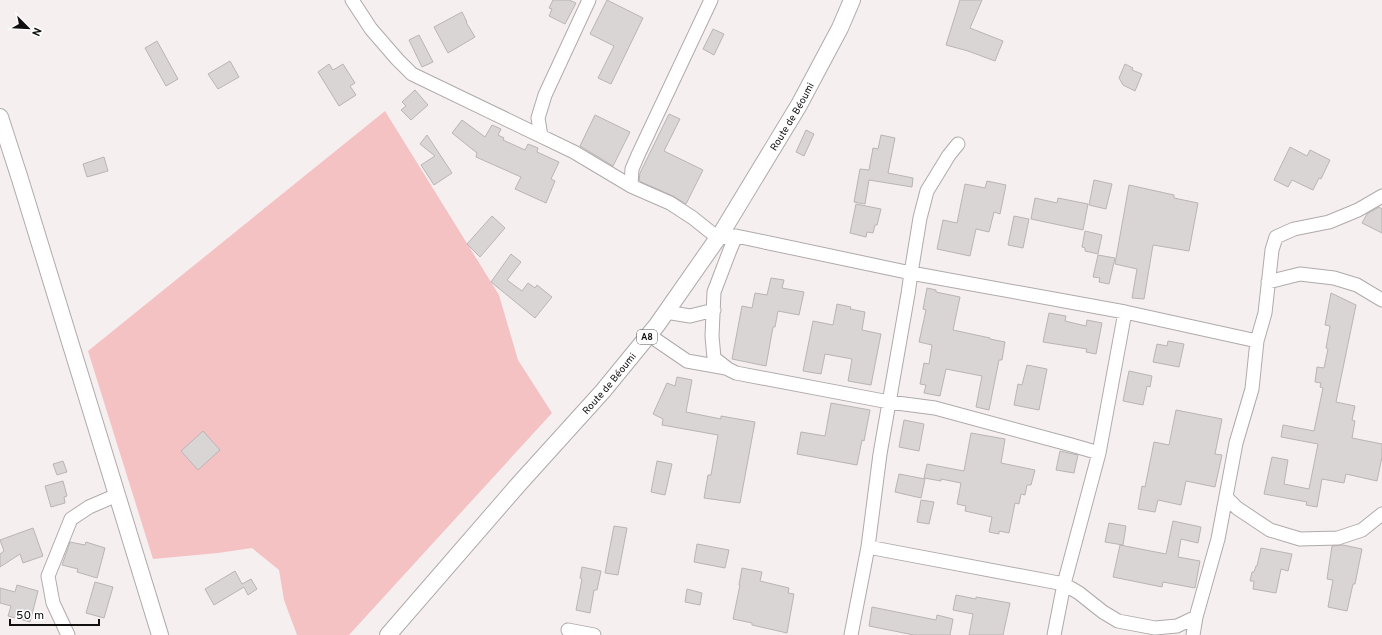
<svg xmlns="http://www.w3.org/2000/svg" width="1382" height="635" font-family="Overpass,sans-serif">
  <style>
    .green { fill: #f5c2c3 }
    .building { fill: #dad5d5; stroke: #bab5b5 }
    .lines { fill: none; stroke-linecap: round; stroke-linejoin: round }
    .minor-casing { stroke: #b0aaaa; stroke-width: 15 }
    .major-casing { stroke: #b0aaaa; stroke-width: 18 }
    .minor { stroke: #fff; stroke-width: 13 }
    .major { stroke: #fff; stroke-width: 16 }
    .labels { text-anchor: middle; stroke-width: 3; stroke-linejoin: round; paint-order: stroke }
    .shield { fill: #fefefe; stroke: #585757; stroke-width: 1 }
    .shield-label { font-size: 9px; font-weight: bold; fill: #110f0f }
    .street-label { font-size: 10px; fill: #110f0f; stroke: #fefefe }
  </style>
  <rect width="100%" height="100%" fill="#f5eff0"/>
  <!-- green -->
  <path class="green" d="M385 111 499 295 518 360 552 413 349 635H297L284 600 279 570 252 548 218 553 153 559 88 351Z"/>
  <!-- building -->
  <path class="building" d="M553 0H569L576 3 565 24 549 16 552 9 549 8Z
    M607 0 643 18 611 84 598 78 614 46 590 34Z
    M960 0H982L970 28 1003 41 995 61 968 51 946 45Z
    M462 12 467 22H466L475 37 448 53 434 27Z
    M713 29 724 34 714 55 703 49Z
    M419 35 433 62 422 67 409 40Z
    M157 41 178 79 166 86 145 48Z
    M230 61 239 77 218 89 208 74Z
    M329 64 333 70 343 64 355 83 350 86 356 95 339 106 318 72Z
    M1125 64 1133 68 1132 70 1142 74 1135 91 1123 85 1119 78Z
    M415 90 428 105 411 120 401 110 406 106 402 102Z
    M669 114 680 119 664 151 703 170 686 204 673 196 639 181 640 173Z
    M595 115 630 132 613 166 580 146Z
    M462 120 485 137 492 125 501 129 498 135 504 138 503 140 525 150 528 144 538 148 537 152 559 162 551 179 555 181 546 203 515 189 521 177 476 157 477 153 452 133Z
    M806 130 814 134 804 156 796 152Z
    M427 135 452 173 434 185 421 165 435 156 420 144Z
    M881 135 895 138 888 173 913 178 912 187 869 180 865 204 854 202 860 169 869 170 873 148 878 149Z
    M1290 147 1307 156 1310 150 1330 160 1321 179 1319 178 1313 190 1292 180 1288 187 1274 180Z
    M104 157 108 171 87 177 83 164Z
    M1094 180 1112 184 1106 209 1089 205Z
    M987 181 1006 185 1000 214 994 212 989 232 976 229 970 256 937 249 943 220 957 223 965 184 985 188Z
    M1129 185 1174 195V198L1198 203 1189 251 1153 245 1144 299 1132 298 1137 269 1115 264Z
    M1035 198 1057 203 1058 198 1088 204 1083 230 1031 219Z
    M856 204 881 209 877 225H875L873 233 867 232 866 237 850 233Z
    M1379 207 1382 209V233L1362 223 1367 214Z
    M492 216 505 228 480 257 467 244Z
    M1014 216 1029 219 1023 248 1008 245Z
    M1085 231 1102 235 1098 254 1085 251V248L1082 247Z
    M511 254 521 262 507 280 522 291 528 283 535 288 537 285 552 297 535 318 491 282Z
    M1098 255 1115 258 1109 284 1099 282 1100 278 1093 277Z
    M771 278 784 280 782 288 804 292 799 315 778 311 775 327H773L766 366 732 359 742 306 752 308 755 293 767 295Z
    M927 288 936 290V292L960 297 953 330 990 338V339L1005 342 1002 360H999L989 410 976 407 982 376 946 369 940 396 924 393 926 385 920 384 924 363 929 364 932 345 919 342 926 310 923 309Z
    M1331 293 1356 305 1336 402 1355 406 1352 420 1355 421 1352 438 1382 444V457L1377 481 1346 474 1344 483 1322 479 1317 507 1306 505 1307 502 1264 494 1272 457 1288 460 1284 484 1309 489 1318 444 1281 437 1283 425 1314 431 1323 388 1320 387 1321 383 1315 382 1317 367 1324 368 1328 349 1326 348 1330 326 1325 325Z
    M837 304 851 307 850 309 865 312 862 330 881 334 871 385 848 381 852 359 825 354 821 374 803 371 813 321 833 325Z
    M1049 313 1066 316 1065 321 1086 326 1087 320 1102 323 1096 354 1086 352 1087 349 1043 342Z
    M1168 341 1184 344 1179 367 1153 362 1157 344 1167 346Z
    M1027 365 1047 369 1039 410 1014 405 1018 384 1022 385Z
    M1129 371 1152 376 1150 387 1147 386 1143 405 1123 401Z
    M677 377 692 380 686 412 721 419V416L755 422 740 503 704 498 708 475H711L718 435 662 425 663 419 653 414 667 383 675 386Z
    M831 403 870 410 864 441 862 440 857 465 797 454 801 432 825 436Z
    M1176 410 1222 419 1215 454 1222 455 1215 487 1186 481 1181 505 1158 500 1155 512 1138 509 1142 486 1145 487 1154 442 1169 445Z
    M904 420 924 424 919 451 899 447Z
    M203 431 220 450 198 470 181 451Z
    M971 433 1005 439 1001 463 1035 470 1031 485H1027L1025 495 1021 494 1019 504 1015 503 1009 533 999 531V534L989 532 992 517 965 511 966 506 957 504 961 483 941 479V481L924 478 927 464 964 471Z
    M1060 451 1078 455 1074 473 1056 470Z
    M63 461 67 472 57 475 53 464Z
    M657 461 672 464 665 495 651 492Z
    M899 474 925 479 921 498 895 492Z
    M63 481 67 496 64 497 65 503 51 507 45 486Z
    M921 500 934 502 929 524 917 522Z
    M1173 521 1201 527 1198 543 1181 539 1178 557 1200 561 1195 588 1163 582 1162 587 1113 577 1120 545 1166 554Z
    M1109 523 1126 526 1123 545 1105 542Z
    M614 526 627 528 618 575 605 573Z
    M33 528 43 556 23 563 20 554 0 567V554L4 551 0 540Z
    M70 542 85 545 86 542 105 548 97 578 77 572 78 569 62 565Z
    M697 544 729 550 725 568 694 562Z
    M1343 545 1362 549 1355 584H1353L1347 611 1328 607 1333 580 1327 579 1332 546Z
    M1261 548 1292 554 1288 571 1281 569 1276 593 1253 589 1254 581H1250L1252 572H1254L1256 566H1257Z
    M582 567 601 571 597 590H594L590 613 576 610 582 579 580 578Z
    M742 568 762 572 760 581 789 588 788 593 794 594 787 633 752 625V623L733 619 740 585H739Z
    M235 571 242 584 251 579 257 589 248 595 244 587 214 605 205 589Z
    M95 582 113 587 104 618 86 613Z
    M17 585 38 591 30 622 8 616 11 606 0 603V588L15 592Z
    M687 589 702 593 700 605 685 602Z
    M956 595 976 599V597L1010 603 1003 635H969L973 614 953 610Z
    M872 607 936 620 937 615 953 619 950 635H914L869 626Z"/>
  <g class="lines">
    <!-- minor casing -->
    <g class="minor-casing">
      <path id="minor" d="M352 0 371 29 397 59 412 74 574 152 631 186 670 203 693 218 718 238 736 236 911 273 1125 312 1257 341
        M541 136 538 118 545 95 589 0
        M631 186 632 169 638 155 711 0
        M736 236 730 250 714 292 712 336 714 358 728 369 736 373 889 402 935 408 1068 444 1099 453
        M1268 282 1300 274 1334 278 1357 285 1382 300
        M666 312 690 316 714 310
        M649 335 687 361 726 368
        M1226 497 1237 508 1270 530 1300 539 1338 538 1362 530 1382 514
        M868 547 1064 584 1079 593 1103 612 1118 621 1155 628 1177 626 1196 617
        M568 630 594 635
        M68 635 53 603 48 576 71 519 89 507 117 495
        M851 635 868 547 880 454 908 294 911 273 920 218 927 191 949 155 958 144
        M1054 635 1064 584 1099 453 1125 312
        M1193 635 1196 617 1218 539 1236 443 1252 389 1257 341 1265 313 1272 250 1276 237 1294 229 1329 222 1358 210 1382 196"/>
    </g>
    <!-- major casing -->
    <g class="major-casing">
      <g id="major">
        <path d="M0 117 20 179 160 635"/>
        <path id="s1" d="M388 635 518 485 603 391 657 325 722 232 799 105 840 28 852 0"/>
      </g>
    </g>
    <!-- minor -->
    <use href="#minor" class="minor"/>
    <!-- major -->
    <use href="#major" class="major"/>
  </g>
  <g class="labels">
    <!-- shield labels -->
    <rect class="shield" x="637" y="330" width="20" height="14" rx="3"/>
    <g class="shield-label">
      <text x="647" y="340">A8</text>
    </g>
    <!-- street labels -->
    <g class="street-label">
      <text dy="4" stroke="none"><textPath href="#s1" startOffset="659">Route de Béoumi</textPath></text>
      <text dy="4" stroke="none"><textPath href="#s1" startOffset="335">Route de Béoumi</textPath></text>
    </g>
  </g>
  <!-- north arrow -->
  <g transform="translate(28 28) rotate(114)" stroke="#fefefe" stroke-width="3" paint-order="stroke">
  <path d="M0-3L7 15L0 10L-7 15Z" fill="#110f0f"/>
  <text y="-6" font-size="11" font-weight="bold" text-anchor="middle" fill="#110f0f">N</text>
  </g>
  <!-- scale -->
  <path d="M10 619v6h89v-6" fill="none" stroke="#110f0f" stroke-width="2"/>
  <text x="16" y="619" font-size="12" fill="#110f0f" stroke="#fefefe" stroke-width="3" paint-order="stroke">50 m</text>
</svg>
